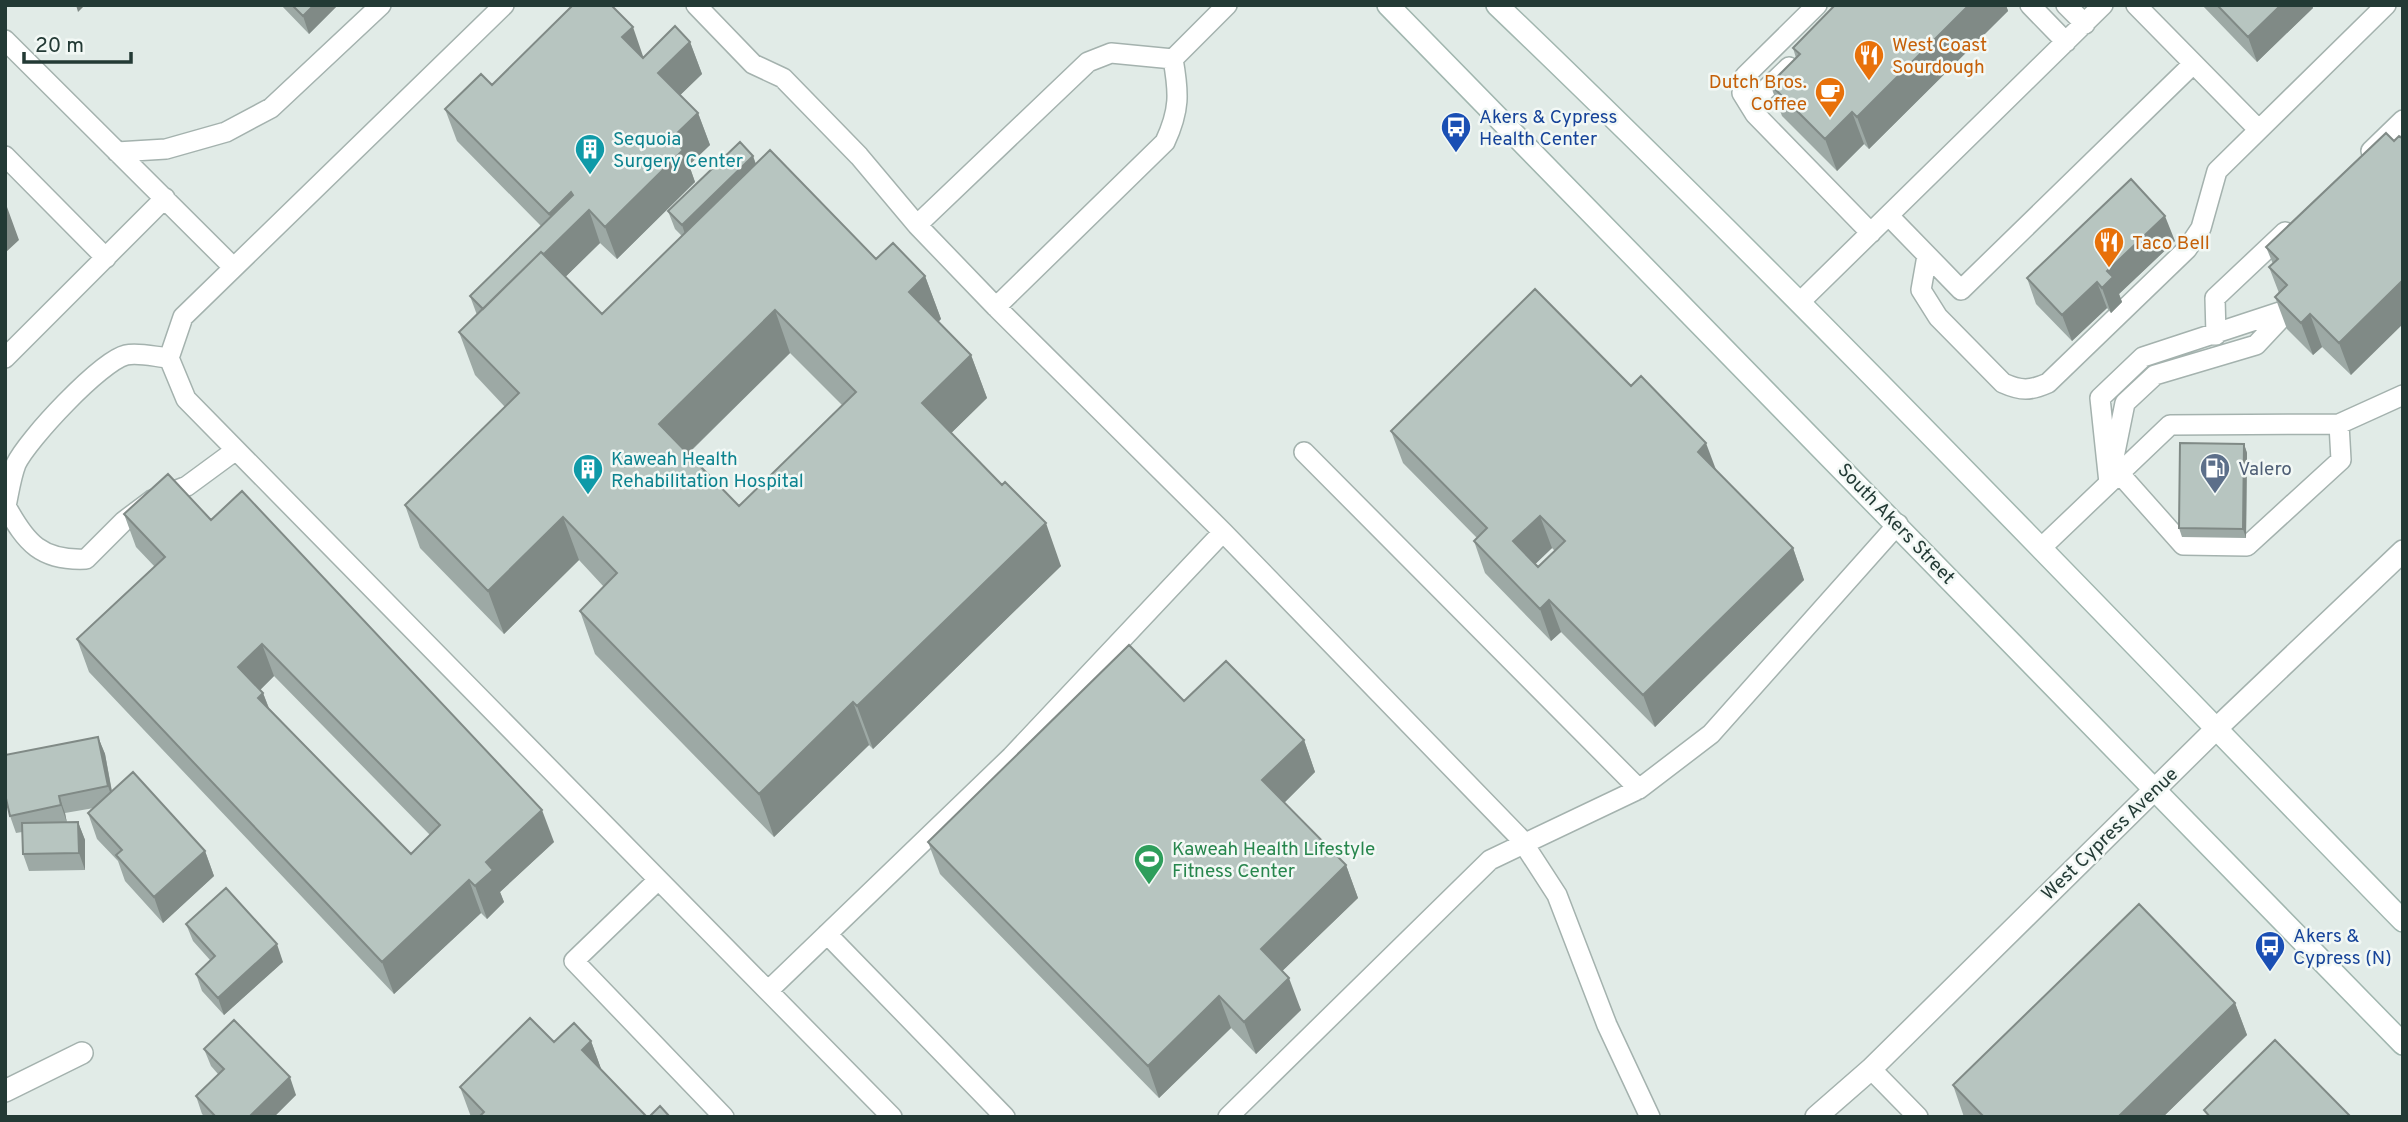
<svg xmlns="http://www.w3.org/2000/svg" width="2408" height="1122" font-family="Overpass,sans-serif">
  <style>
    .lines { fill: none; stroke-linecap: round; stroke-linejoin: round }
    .service-casing { stroke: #a4b2ae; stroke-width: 22 }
    .minor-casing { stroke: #a4b2ae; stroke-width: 24 }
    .tertiary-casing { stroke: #a4b2ae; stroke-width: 24 }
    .secondary-casing { stroke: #a1b6af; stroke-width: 24 }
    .service { stroke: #fff; stroke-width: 19 }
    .minor { stroke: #fff; stroke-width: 21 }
    .tertiary { stroke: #fff; stroke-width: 21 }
    .secondary { stroke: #fff; stroke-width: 21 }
    .wall { fill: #9da9a5; fill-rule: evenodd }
    .shaded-wall { fill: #808a86 }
    .building { fill: #b7c5c0; stroke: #808a86; stroke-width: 2; fill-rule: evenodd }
    .labels { text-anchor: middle; stroke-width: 5; stroke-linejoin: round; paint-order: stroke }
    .food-label { font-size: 19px; fill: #c56008; stroke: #f2f8f5; text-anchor: start }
    .transit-label { font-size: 19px; fill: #164399; stroke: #f2f8f5; text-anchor: start }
    .culture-label { font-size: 19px; fill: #0d838f; stroke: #f2f8f5; text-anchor: start }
    .service-label { font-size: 19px; fill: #4e5e75; stroke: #f2f8f5; text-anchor: start }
    .street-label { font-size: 19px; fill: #233a35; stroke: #f2f8f5 }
    .leisure-label { font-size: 19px; fill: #27864d; stroke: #f2f8f5; text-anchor: start }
  </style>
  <rect width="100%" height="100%" fill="#e1ebe7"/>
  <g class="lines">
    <!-- service casing -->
    <g class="service-casing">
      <path id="service" d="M504 5 183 317 169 358 186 399 768 991
        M696 5 753 64 783 78 859 156 917 225 996 307 1223 532 1520 838 1557 895 1607 1025 1650 1117
        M2030 5 2066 42
        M2066 5 2085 24
        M2136 5 2258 129
        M5 40 233 267
        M1173 59 1227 5
        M1789 67 1762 93 1755 114 1871 233
        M1755 114 1742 93 1745 76 1817 5
        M2371 151 2403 120
        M117 152 166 149 226 132 271 108 381 5
        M5 156 106 258
        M1889 216 1961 290 2193 64
        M917 225 1088 62 1111 53 1173 59
        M1927 256 1921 290 1938 317 2003 383C2021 391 2030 391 2048 383L2187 249 2201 228 2217 171 2386 5
        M1800 302 2103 5
        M996 307 1165 142C1180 110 1179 93 1173 59
        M2216 335 2215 298 2285 232
        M5 358 165 198
        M169 358C156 357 138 352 126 355 101 361 27 440 16 464 11 477 9 492 6 506 26 543 41 561 86 559L124 521 152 500 187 486 236 450
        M1304 452 1639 789
        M2113 462 2125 403 2155 375 2256 345 2286 313
        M2119 473 2183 545 2247 546 2341 460 2339 424
        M2109 483 2100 398 2143 357 2289 309
        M2041 548 2170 425 2339 424 2403 395
        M658 880 574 961 724 1117
        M827 934 1005 1117
        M1871 1069 1918 1117
        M892 1117 768 991 1011 757 1223 532
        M1228 1117 1490 860 1639 789 1711 734 1898 524"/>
    </g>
    <!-- minor casing -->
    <g class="minor-casing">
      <path id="minor" d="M2217 728 2403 551
        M5 1091 82 1053"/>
    </g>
    <!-- tertiary casing -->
    <g class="tertiary-casing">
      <path id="tertiary" d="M1816 1117 1871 1069 2217 728"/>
    </g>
    <!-- secondary casing -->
    <g class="secondary-casing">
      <path id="secondary" d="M1388 5 2403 1044
        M1497 5C1807 302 2103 613 2403 921"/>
    </g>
    <!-- service -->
    <use href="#service" class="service"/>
    <!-- minor -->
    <use href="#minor" class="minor"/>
    <!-- tertiary -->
    <use href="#tertiary" class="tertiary"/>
    <!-- secondary -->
    <use href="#secondary" class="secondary"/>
  </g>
  <!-- wall -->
  <path class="wall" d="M281 5H338L309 34Z
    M1835 5H2006L2008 11 1869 149 1864 144 1837 171 1782 116 1770 84 1796 58 1793 48Z
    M2202 5H2312L2313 8 2257 62Z
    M690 42 702 74 680 95 698 113 710 145 689 165 695 182 617 259 600 243 565 277 602 314 682 236 675 229 668 211 753 156 756 164 876 259 925 276 941 319 938 322 971 355 987 398 951 433 1061 566 873 749 869 745 774 837 595 654 580 611 604 587 579 560 504 634 420 548 405 505 505 407 475 375 459 332 477 315 470 296 541 226 457 141 445 109 492 85 644 57ZM790 353 842 405 739 506 688 454Z
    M2386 133 2351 375 2322 347 2313 355 2287 329 2275 297 2279 293 2269 267 2273 264 2266 247Z
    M2175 241 2119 294 2122 302 2111 313 2107 308 2072 341 2036 304 2027 278Z
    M1631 386 1716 470 1793 548 1804 580 1655 727 1561 632 1551 641 1485 573 1474 541 1477 538 1403 463 1391 431ZM1552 548 1555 551 1538 567 1535 564Z
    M2244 444 2247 453 2246 538 2182 537 2179 528Z
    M124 514 211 520 554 842 500 892 504 902 487 919 481 913 394 994 89 672 77 639 155 567 136 547ZM274 676 430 835 411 854 269 708 263 693 260 690Z
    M1184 701 1304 740 1315 772 1284 803 1346 865 1358 898 1282 971 1301 1010 1256 1054 1231 1028 1159 1098 940 874 928 842Z
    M98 737 105 754 112 791 205 851 214 876 163 923 125 881 118 861 97 839 88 813 94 808 65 813 67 823 78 822 85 840V870L29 871 23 854 22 832 16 833 10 816Z
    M186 924 283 962 224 1015 202 991 196 974 210 960 193 941Z
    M2235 1003 2247 1035 2163 1117H1964L1953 1085Z
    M591 1041 601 1069 647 1117H471L460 1087 554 1042Z
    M204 1049 296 1095 274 1117H205L202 1114 196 1096 218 1074 211 1066Z"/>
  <!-- shaded-wall -->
  <path class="shaded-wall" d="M76 5H85L78 12Z
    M314 5H338L309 34 303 16Z
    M1969 5H2006L2008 11 1869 149 1857 117Z
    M2281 5H2312L2313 8 2257 62 2248 37Z
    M633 27 644 59 622 37Z
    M690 42 702 74 670 105 658 73Z
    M1852 112 1864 144 1837 171 1825 139Z
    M698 113 710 145 689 165 695 182 617 259 605 227 672 138Z
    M753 156 759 174 688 243 682 225Z
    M571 192 581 218 589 210 600 243 497 344 485 312 558 240 549 214Z
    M7 207 19 240 5 253V209Z
    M2165 216 2175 241 2119 294 2122 302 2111 313 2102 288 2107 271Z
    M925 276 941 319 925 335 909 292Z
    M2403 280V324L2351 375 2339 343Z
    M2097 282 2107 308 2072 341 2062 315Z
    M775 310 790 353 674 467 659 424Z
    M2310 314 2322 347 2313 355 2301 323Z
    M971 355 987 398 938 446 922 403Z
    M1706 443 1718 475 1698 452Z
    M2244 444 2247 453 2246 538 2243 529Z
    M1540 516 1552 548 1525 574 1513 541Z
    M563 517 579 560 504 634 488 591Z
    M1046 523 1061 566 873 749 857 706Z
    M1793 548 1804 580 1655 727 1643 695Z
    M1549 600 1561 632 1551 641 1540 609Z
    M262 644 274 676 250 700 238 667Z
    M263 693 275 725 258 698Z
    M853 702 869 745 774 837 759 794Z
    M98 737 105 754 114 804 108 786Z
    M1304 740 1315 772 1274 813 1262 780Z
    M59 796 65 813 67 823 61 805Z
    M542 810 554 842 500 892 504 902 487 919 475 886 486 862Z
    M78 822 85 840V870L79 853Z
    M205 851 214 876 163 923 154 897Z
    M1346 865 1358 898 1272 981 1261 949Z
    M469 880 481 913 394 994 382 962Z
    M277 944 283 962 224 1015 218 998Z
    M1289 978 1301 1010 1256 1054 1244 1022Z
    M1219 996 1231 1028 1159 1098 1148 1066Z
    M2235 1003 2247 1035 2163 1117H2118Z
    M591 1041 603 1074 582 1050Z
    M290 1077 296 1095 274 1117H249Z"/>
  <!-- building -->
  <path class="building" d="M292 5H314L303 16Z
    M573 5H611L633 27 622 37 643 58 675 26 690 42 658 73 698 113 672 138 683 150 605 227 589 210 544 254 541 252 483 309 470 296 573 195 571 192 549 214 445 109 481 74 492 85Z
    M1835 5H1969L1857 117 1852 112 1825 139 1770 84 1800 54 1793 48Z
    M2217 5H2281L2248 37Z
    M2386 133 2394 141 2399 136 2403 139V280L2339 343 2310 314 2301 323 2275 297 2287 285 2269 267 2278 259 2266 247Z
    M740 142 753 156 682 225 668 211Z
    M770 150 876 259 893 243 925 276 909 292 971 355 922 403 1002 485 1005 482 1046 523 857 706 853 702 759 794 580 611 617 573 563 517 488 591 405 505 519 393 459 332 541 252 602 314ZM775 310 856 392 739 506 659 424Z
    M2131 179 2165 216 2107 271 2113 277 2102 288 2097 282 2062 315 2027 278Z
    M1535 289 1631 386 1641 376 1706 443 1698 452 1793 548 1643 695 1549 600 1540 609 1474 541 1487 528 1391 431ZM1540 516 1565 541 1538 567 1513 541Z
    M2180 443 2244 444 2243 529 2179 528Z
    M168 474 211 520 242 491 542 810 486 862 493 870 475 886 469 880 382 962 77 639 165 557 124 514ZM262 644 440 825 411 854 258 698 263 693 238 667Z
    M1129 645 1184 701 1226 661 1304 740 1262 780 1346 865 1261 949 1289 978 1244 1022 1219 996 1148 1066 928 842Z
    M98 737 108 786 59 796 61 805 10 816 5 794V755Z
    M133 772 205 851 154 897 116 855 122 850 88 813Z
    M78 822 79 853 23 854 22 823Z
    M226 888 277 944 218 998 196 974 215 956 186 924Z
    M2139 904 2235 1003 2118 1117H1984L1953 1085Z
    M530 1018 554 1042 574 1023 591 1041 582 1050 647 1117H479L484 1112 460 1087Z
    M234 1020 290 1077 249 1117H216L196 1096 224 1069 204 1049Z
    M2275 1040 2351 1117H2210L2204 1110Z
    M660 1106 670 1117H649Z"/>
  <!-- icons -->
  <defs>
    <g id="restaurant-pin" transform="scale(1.575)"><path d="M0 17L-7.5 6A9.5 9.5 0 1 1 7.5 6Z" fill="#e8710a" stroke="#f2f8f5"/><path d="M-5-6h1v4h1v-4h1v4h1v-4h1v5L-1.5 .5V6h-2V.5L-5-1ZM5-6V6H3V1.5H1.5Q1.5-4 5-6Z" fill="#fff"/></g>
    <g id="cafe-pin" transform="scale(1.575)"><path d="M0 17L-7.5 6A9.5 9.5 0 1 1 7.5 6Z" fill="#e8710a" stroke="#f2f8f5"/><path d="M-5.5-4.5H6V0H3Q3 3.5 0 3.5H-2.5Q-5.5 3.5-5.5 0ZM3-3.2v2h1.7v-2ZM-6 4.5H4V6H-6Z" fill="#fff"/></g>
    <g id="bus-pin" transform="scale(1.575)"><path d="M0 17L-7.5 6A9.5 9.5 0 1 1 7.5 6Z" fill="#1a4fb4" stroke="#f2f8f5"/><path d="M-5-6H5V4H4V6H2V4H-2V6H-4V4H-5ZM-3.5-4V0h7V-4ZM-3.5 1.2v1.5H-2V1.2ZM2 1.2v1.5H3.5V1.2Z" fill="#fff"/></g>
    <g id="building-pin" transform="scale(1.575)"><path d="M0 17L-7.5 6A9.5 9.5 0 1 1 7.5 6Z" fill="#0f9aa8" stroke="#f2f8f5"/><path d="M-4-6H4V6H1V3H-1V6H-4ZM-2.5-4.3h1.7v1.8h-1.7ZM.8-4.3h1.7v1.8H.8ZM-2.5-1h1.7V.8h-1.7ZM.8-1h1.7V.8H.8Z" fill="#fff"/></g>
    <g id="fuel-pin" transform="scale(1.575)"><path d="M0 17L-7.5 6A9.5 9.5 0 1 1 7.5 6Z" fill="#5c6f8a" stroke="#f2f8f5"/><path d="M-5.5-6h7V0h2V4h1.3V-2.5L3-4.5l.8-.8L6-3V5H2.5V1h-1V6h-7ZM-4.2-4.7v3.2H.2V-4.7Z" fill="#fff"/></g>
    <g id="stadium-pin" transform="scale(1.575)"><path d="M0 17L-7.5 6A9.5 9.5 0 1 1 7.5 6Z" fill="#2e9e5b" stroke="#f2f8f5"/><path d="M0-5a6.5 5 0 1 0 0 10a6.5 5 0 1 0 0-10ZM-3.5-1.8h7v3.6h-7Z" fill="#fff"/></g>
  </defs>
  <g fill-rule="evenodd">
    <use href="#restaurant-pin" x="1869" y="55"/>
    <use href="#cafe-pin" x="1830" y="92"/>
    <use href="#bus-pin" x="1456" y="127"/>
    <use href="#building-pin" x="590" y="149"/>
    <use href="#restaurant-pin" x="2109" y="242"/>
    <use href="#fuel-pin" x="2215" y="468"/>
    <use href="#building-pin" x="588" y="469"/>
    <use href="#stadium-pin" x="1149" y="859"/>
    <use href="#bus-pin" x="2270" y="946"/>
  </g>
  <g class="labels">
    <!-- food labels -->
    <g class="food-label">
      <text x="1892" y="51">West Coast<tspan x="1892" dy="22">Sourdough</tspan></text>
      <text x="1807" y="88" text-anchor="end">Dutch Bros.<tspan x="1807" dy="22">Coffee</tspan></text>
      <text x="2132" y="249">Taco Bell</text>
    </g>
    <!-- transit labels -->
    <g class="transit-label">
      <text x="1479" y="123">Akers &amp; Cypress<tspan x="1479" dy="22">Health Center</tspan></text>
      <text x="2293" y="942">Akers &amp;<tspan x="2293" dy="22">Cypress (N)</tspan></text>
    </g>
    <!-- culture labels -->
    <g class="culture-label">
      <text x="613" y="145">Sequoia<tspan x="613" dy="22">Surgery Center</tspan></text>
      <text x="611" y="465">Kaweah Health<tspan x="611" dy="22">Rehabilitation Hospital</tspan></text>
    </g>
    <!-- service labels -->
    <g class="service-label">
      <text x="2238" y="475">Valero</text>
    </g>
    <!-- street labels -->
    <g class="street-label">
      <text transform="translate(1897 523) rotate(46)" y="7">South Akers Street</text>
      <text transform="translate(2109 833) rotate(-44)" y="7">West Cypress Avenue</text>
    </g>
    <!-- leisure labels -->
    <g class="leisure-label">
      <text x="1172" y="855">Kaweah Health Lifestyle<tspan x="1172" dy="22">Fitness Center</tspan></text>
    </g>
  </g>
  <!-- border -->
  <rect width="2408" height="1122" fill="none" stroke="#233a35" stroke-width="14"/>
  <!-- scale -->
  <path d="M24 52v10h107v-10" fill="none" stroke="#233a35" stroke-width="3.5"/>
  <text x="35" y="52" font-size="21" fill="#233a35" stroke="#f2f8f5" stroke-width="5" paint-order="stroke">20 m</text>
</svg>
